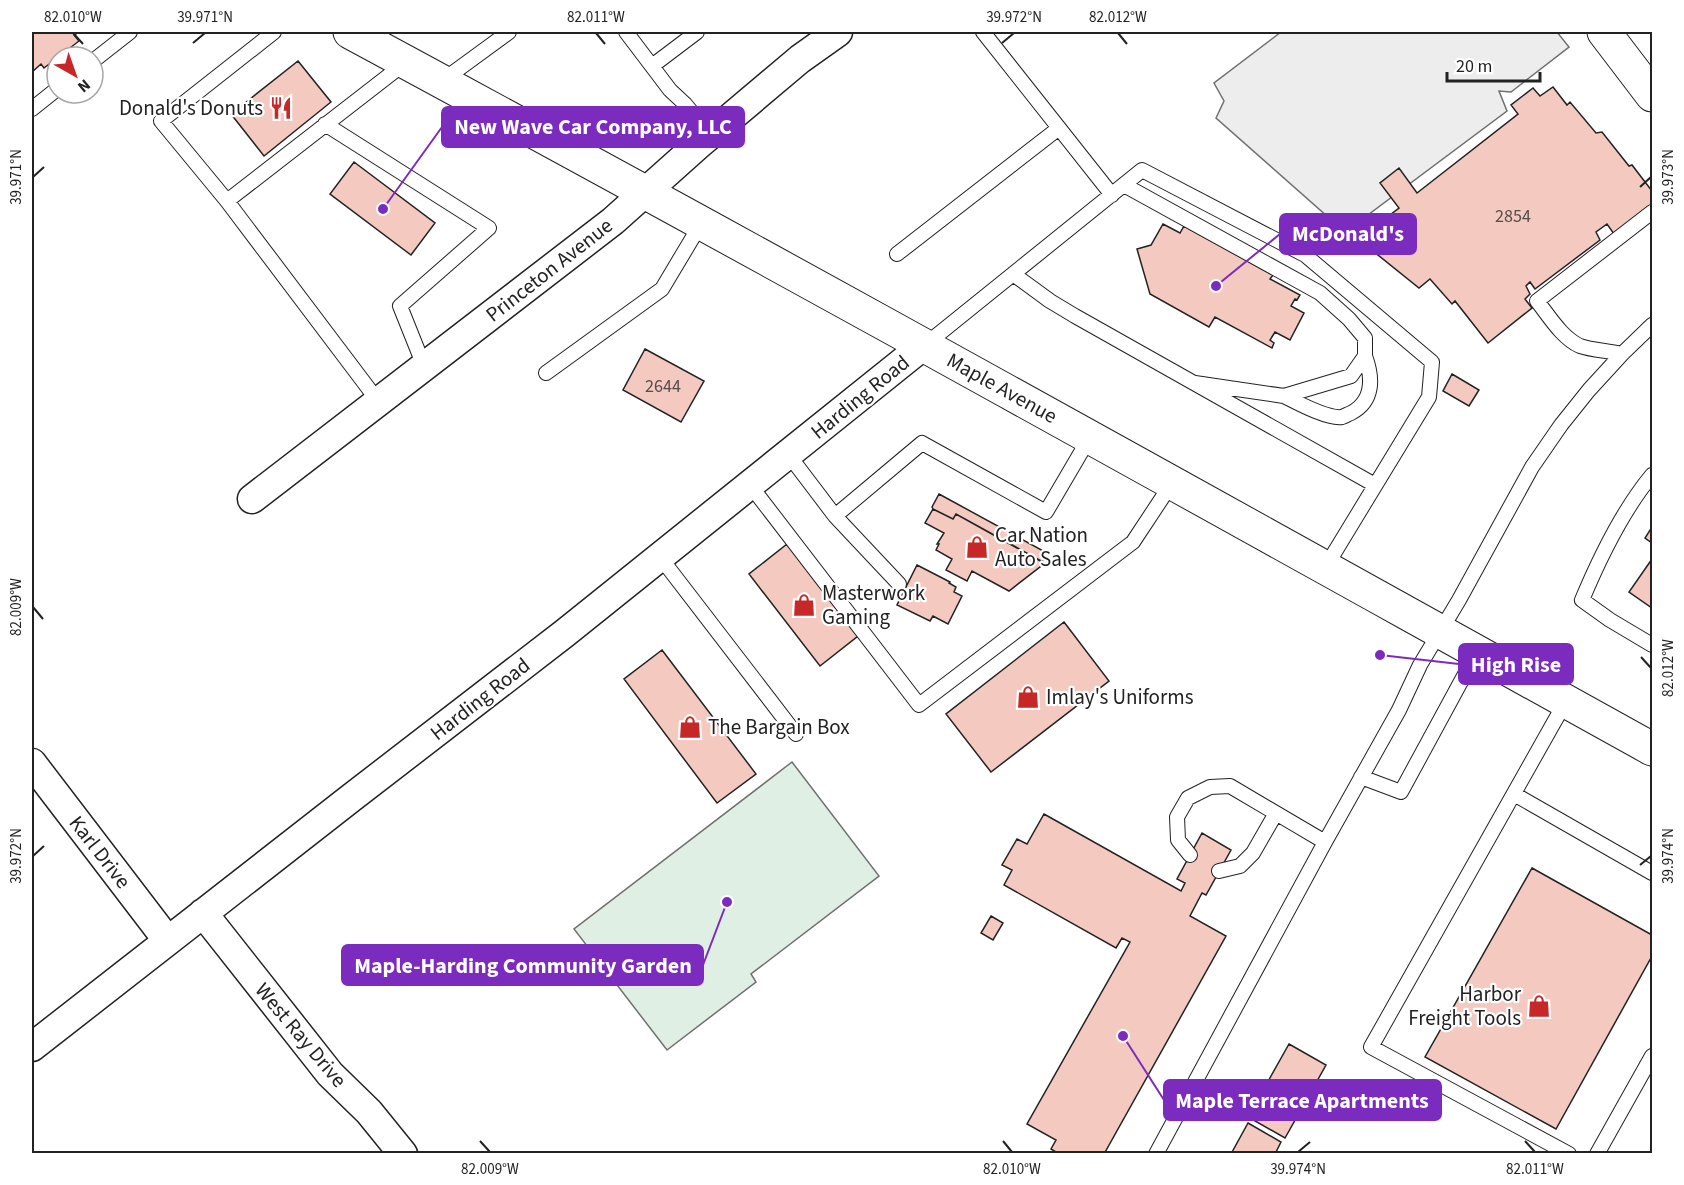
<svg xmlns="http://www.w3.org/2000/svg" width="1684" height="1185" font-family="'Source Sans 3',sans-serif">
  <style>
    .green { fill: #e0efe3; stroke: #6f6f6f; stroke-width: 1.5 }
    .parking { fill: #ededed; stroke: #6f6f6f; stroke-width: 1.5 }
    .building { fill: #f3c9c0; stroke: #222; stroke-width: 1.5 }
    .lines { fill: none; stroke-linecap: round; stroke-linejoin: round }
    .lane-casing { stroke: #222; stroke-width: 16 }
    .street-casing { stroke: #222; stroke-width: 31 }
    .secondary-casing { stroke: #222; stroke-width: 35 }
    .primary-casing { stroke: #222; stroke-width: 35 }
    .lane { stroke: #fff; stroke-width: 14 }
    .street { stroke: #fff; stroke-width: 28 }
    .secondary { stroke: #fff; stroke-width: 33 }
    .primary { stroke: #fff; stroke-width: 33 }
    .ticks { fill: none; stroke: #222; stroke-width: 2 }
    .labels { text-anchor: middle; stroke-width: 4.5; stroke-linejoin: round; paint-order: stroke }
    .number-label { font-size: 18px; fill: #564c4a }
    .poi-label { font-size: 21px; fill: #222; stroke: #fff; text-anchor: start }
    .street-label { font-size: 21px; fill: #222; stroke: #fff }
    .leader { fill: none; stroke: #7b2cbf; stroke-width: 2 }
    .callout-dot { fill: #7b2cbf; stroke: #fff; stroke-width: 2 }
    .callout { fill: #7b2cbf; stroke: #7b2cbf; stroke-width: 2 }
    .callout-label { font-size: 22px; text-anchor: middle; font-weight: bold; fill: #fff }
    .neatline { fill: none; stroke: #222; stroke-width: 2 }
    .ticks-label { font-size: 15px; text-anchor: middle; fill: #222 }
  </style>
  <rect width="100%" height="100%" fill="#fff"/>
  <!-- green -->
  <path class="green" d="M792 762 879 876 751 974 756 982 667 1050 574 929Z"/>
  <!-- parking -->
  <path class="parking" d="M1281 32H1557L1569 47 1511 92 1499 91 1507 111 1345 232 1216 118 1224 101 1214 83Z"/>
  <!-- building -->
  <path class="building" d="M32 32H79L74 35 79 41 44 68 41 64 32 72Z
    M298 61 331 102 264 156 231 114Z
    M1553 87 1567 105 1570 102 1596 133 1602 132 1629 166 1632 165 1652 191V204L1614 234 1607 224 1596 232 1600 240 1535 289 1530 282 1526 286 1530 294 1525 299 1532 308 1488 343 1455 301 1452 304 1430 279 1419 288 1358 239 1399 208 1380 183 1399 168 1417 193 1518 114 1511 105 1533 88 1540 96Z
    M354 162 435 223 411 255 330 194Z
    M1163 224 1180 233 1184 226 1273 275 1270 279 1300 295 1297 300 1295 299 1291 306 1304 313 1290 340 1275 332 1270 340 1274 343 1272 348 1215 317 1209 327 1150 294 1137 249 1151 245Z
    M645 349 704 381 681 422 623 390Z
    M1452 374 1479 390 1469 406 1443 391Z
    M939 494 1047 553 1042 562 956 514 953 519 933 509 932 507Z
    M933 509 953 519 956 514 1045 563 1009 591 972 571 967 581 946 570 952 559 936 550 939 544H937L944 533 925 523Z
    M1652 527V543L1645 538Z
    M787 544 858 636 820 666 749 574Z
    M1652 559V608L1629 592Z
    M917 565 950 582 949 583 956 587 954 592 962 596 948 624 933 616 930 621 897 605Z
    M1064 622 1109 681 991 772 946 714Z
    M662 650 756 774 717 803 624 679Z
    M1044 814 1181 891 1185 883 1177 879 1202 833 1231 850 1206 895 1202 893 1190 916 1226 936 1104 1154H1059L1051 1149 1056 1140 1027 1124 1130 942 1122 938 1116 948 1004 885 1012 870 1002 865 1017 839 1027 844Z
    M1532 868 1652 935V956L1556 1129 1425 1057Z
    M991 916 1003 923 993 940 981 933Z
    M1289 1044 1326 1065 1285 1138 1248 1117Z
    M1248 1123 1281 1142 1275 1154H1231Z"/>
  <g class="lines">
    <!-- lane casing -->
    <g class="lane-casing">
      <path id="lane" d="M274 32 161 121 227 201 378 401
        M626 32 670 90 685 104 710 134
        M983 32 1112 195
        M93 61 130 32
        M652 66 697 32
        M442 81 509 32
        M32 109 57 89
        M325 124 489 228 400 306 424 366
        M1124 185 1320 293 1349 319 1365 338V356L1351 376 1284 396 1195 383
        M227 201 405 63
        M897 254 1059 128
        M1013 274 1050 301 1075 316 1375 485
        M925 345 1142 170 1305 255 1432 362 1429 397 1325 568
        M1622 354C1610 351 1591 350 1580 346 1562 338 1549 316 1537 301L1652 212
        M546 373 662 289 702 222
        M1284 396C1298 403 1327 419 1342 417 1345 416 1348 414 1351 413 1374 401 1373 378 1365 356
        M788 454 835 516 922 443 1046 512 1090 437
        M1652 475C1622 511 1600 557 1582 600L1610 620 1652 645
        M750 485 919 705 1133 542 1172 483
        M835 516 899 584
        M660 557 796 734
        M1566 701 1371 1047 1569 1154
        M1361 777 1401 792 1477 652
        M1514 794 1652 873
        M1190 855 1178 840 1177 817 1188 798 1210 787 1230 786 1325 842
        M1219 871 1240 866 1253 853 1276 813
        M1156 1154 1325 842 1399 710 1420 665 1459 600 1532 467 1561 425 1589 390 1622 354 1652 325
        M1597 1154 1652 1056"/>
    </g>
    <!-- street casing -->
    <g class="street-casing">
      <path id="street" d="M252 499 613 221 698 145 800 59 838 32
        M32 763 168 941
        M203 913 330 1074 369 1112 403 1154
        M32 1047 351 798 565 633 924 345"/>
    </g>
    <!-- secondary casing -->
    <g class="secondary-casing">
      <path id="secondary" d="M1604 32 1652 95"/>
    </g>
    <!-- primary casing -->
    <g class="primary-casing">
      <path id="primary" d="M350 32C786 267 1219 509 1652 749"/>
    </g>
    <!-- lane -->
    <use href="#lane" class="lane"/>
    <!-- street -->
    <use href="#street" class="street"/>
    <!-- secondary -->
    <use href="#secondary" class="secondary"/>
    <!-- primary -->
    <use href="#primary" class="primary"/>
  </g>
  <!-- ticks -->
  <path class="ticks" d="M73 33 83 44M596 33 605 44M1118 33 1127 44M193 43 205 33M1002 43 1014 33M33 177 44 167M1640 187 1651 177M33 607 43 619M1641 657 1651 668M33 856 44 846M1640 865 1651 856M480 1141 490 1152M1003 1141 1012 1152M1525 1141 1535 1152M1298 1152 1310 1142"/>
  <!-- icons -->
  <defs>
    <g id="restaurant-bare" transform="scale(1.8)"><path d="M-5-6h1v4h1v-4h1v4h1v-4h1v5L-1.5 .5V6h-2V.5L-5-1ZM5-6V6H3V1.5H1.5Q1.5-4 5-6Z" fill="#c62828" stroke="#fff" stroke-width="2.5" paint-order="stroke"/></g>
    <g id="shop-bare" transform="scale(1.8)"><path d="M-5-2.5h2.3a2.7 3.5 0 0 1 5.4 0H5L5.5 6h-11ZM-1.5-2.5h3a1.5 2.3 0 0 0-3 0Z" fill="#c62828" stroke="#fff" stroke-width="2.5" paint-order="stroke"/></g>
  </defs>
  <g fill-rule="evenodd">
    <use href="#restaurant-bare" x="281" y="108"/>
    <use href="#shop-bare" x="977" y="547"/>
    <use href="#shop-bare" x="804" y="605"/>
    <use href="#shop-bare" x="1028" y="697"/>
    <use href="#shop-bare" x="690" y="727"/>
    <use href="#shop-bare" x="1539" y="1006"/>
  </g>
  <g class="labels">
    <!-- number labels -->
    <g class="number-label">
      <text x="1513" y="222">2854</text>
      <text x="663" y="392">2644</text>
    </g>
    <!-- poi labels -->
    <g class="poi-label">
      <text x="263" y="115" text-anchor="end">Donald's Donuts</text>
      <text x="995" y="542">Car Nation<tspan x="995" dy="24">Auto Sales</tspan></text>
      <text x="822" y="600">Masterwork<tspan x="822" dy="24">Gaming</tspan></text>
      <text x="1046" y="704">Imlay's Uniforms</text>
      <text x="708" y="734">The Bargain Box</text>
      <text x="1521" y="1001" text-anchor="end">Harbor<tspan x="1521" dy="24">Freight Tools</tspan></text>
    </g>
    <!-- street labels -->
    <g class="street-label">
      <text transform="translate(549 270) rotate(-38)" y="7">Princeton Avenue</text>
      <text transform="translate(1002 388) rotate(29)" y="7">Maple Avenue</text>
      <text transform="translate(860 397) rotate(-39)" y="7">Harding Road</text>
      <text transform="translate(480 699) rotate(-38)" y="7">Harding Road</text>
      <text transform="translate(100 852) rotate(52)" y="7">Karl Drive</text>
      <text transform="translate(301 1035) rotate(50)" y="7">West Ray Drive</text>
    </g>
  </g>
  <!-- callouts -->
  <path class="leader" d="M383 209L442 127M1216 286L1280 234M1380 655L1459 664M727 902L703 965M1123 1036L1164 1100"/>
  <g class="callout-dot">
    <circle cx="383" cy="209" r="6"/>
    <circle cx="1216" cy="286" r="6"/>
    <circle cx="1380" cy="655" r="6"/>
    <circle cx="727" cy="902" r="6"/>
    <circle cx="1123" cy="1036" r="6"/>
  </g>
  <g class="callout">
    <rect x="442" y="107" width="302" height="40" rx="6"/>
    <rect x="1280" y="214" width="136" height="40" rx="6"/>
    <rect x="1459" y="644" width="114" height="40" rx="6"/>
    <rect x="342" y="945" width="361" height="40" rx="6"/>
    <rect x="1164" y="1080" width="277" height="40" rx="6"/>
  </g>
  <g class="callout-label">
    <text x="593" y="134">New Wave Car Company, LLC</text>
    <text x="1348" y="241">McDonald's</text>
    <text x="1516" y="672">High Rise</text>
    <text x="523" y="973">Maple-Harding Community Garden</text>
    <text x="1302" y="1108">Maple Terrace Apartments</text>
  </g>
  <!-- border -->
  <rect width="1684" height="1185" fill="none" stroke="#ffffff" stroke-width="66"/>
  <!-- north arrow -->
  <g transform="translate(75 75) rotate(140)"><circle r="28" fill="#ffffff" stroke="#a7a7a7" stroke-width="1.5"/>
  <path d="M0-4.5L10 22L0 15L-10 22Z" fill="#c62828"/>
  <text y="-9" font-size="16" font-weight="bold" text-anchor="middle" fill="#222222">N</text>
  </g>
  <!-- scale -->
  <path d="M1447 72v9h93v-9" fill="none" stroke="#222222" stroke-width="3"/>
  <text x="1456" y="72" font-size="18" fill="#222222" stroke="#ffffff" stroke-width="4.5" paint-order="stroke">20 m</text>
  <rect x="33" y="33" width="1618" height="1119" class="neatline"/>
  <g class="ticks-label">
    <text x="73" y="22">82.010°W</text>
    <text x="205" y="22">39.971°N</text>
    <text x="596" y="22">82.011°W</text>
    <text x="1014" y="22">39.972°N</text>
    <text x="1118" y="22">82.012°W</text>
    <text transform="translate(1668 177) rotate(-90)" y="5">39.973°N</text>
    <text transform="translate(16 177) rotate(-90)" y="5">39.971°N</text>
    <text transform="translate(16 607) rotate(-90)" y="5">82.009°W</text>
    <text transform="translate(1668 668) rotate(-90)" y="5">82.012°W</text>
    <text transform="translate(1668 856) rotate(-90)" y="5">39.974°N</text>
    <text transform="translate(16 856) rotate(-90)" y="5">39.972°N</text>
    <text x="490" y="1174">82.009°W</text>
    <text x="1012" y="1174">82.010°W</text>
    <text x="1298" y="1174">39.974°N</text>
    <text x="1535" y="1174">82.011°W</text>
  </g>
</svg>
